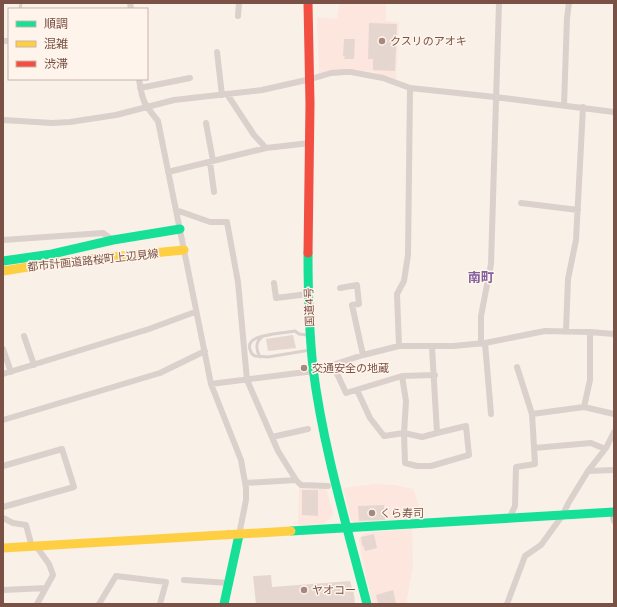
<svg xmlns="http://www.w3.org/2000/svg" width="617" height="607" font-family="Helvetica,'Noto Sans JP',sans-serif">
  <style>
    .commercial { fill: #fce6de }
    .building { fill: #e5d7d0 }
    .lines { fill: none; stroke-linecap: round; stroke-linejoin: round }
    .lane { stroke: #dbd0cb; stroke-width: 3 }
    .street { stroke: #dbd0cb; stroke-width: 6 }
    .fast { stroke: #16e098; stroke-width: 9 }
    .slow { stroke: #ffcf43; stroke-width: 9 }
    .jam { stroke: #f24e42; stroke-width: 9 }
    .poi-dot { fill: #a6897e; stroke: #fff4eb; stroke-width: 1.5 }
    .labels { text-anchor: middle; stroke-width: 3; stroke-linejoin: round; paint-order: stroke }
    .poi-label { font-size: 11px; fill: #795145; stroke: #fff4eb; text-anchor: start }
    .street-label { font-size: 11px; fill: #795145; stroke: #fff4eb }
    .quarter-label { font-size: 13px; font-weight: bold; fill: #81609d; stroke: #fff4eb }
  </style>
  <rect width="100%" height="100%" fill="#f9f0e8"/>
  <!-- commercial -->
  <path class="commercial" d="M340 3 386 4V21L399 22 396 81 374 72 354 69 337 70 319 75 317 17 337 19Z
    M375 484 395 485 413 489 423 517 408 519V522L357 524 351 520 343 488Z
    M299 487 326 488 333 514 330 519 323 524 298 525Z
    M412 529 413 565 406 604H373L362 559 359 539 364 533Z"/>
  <!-- building -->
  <path class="building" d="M369 23 397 24 395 71 373 70V59H368Z
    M344 39H355L354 59H344L345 56H343Z
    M293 335 296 348 268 351 266 339Z
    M302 490H318V516L302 515Z
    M384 505 385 520 359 521 358 506Z
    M374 534 377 548 365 551 363 545 362 546 361 537Z
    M271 575 272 587 350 581 354 594 355 604H256L253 576Z
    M393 590 396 603 378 604 376 595Z"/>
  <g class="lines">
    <!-- lane -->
    <path class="lane" d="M20 9 21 3
      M307 335 299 334 295 331C286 333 256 334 251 342 248 346 250 350 252 354L255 356 268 357 310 350
      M260 357C256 350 255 342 262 337"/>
    <!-- street -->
    <path class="street" d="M130 3 131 9
      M238 16 239 3
      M3 41H9
      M217 52 222 95
      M139 79C142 101 144 104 158 121L211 384 241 460 246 488V500L239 535
      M140 88 190 78
      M227 94 254 135 266 148
      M564 105 567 18 569 3
      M3 120 52 123 70 122 116 115 174 100 262 90 311 79 331 73 345 72H351L383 78 410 88 495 97 614 112
      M206 123 213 161
      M210 162 214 192
      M168 172 266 148 310 143
      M521 203 578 210
      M176 210 210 222H227L238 282 247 380 278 451 296 480 245 483
      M3 240 103 233 113 240
      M274 283 276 298 308 294
      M340 288 357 285 359 304 352 305 363 355
      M566 331 568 279 576 240 583 107
      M24 336 34 365
      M481 342V316L491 264 499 3
      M485 343 491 414
      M399 346 397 294 404 281 408 255 410 88
      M432 347 437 433 466 426 469 455 431 466H417L405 463 404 433 422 437 437 433
      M3 349 11 372
      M333 365 346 393 402 376 435 375
      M517 367 532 414
      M3 374 149 329 195 312
      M211 384 314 371 363 355 399 346H453L485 343 545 331 590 332 614 334
      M357 390 370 418 384 436 404 433 406 401 402 376
      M584 407 614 414
      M3 420 160 373 205 351
      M272 437 308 429
      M534 448 591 443 605 449
      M3 466 62 449 74 487 3 507
      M588 471 614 470
      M296 480 301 485 328 486
      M612 513 614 521
      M3 518 13 523 26 525 32 547
      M509 519 515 506 516 467 535 464 532 414 584 407 590 380V332
      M36 546 49 564 53 575 37 604
      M184 580 229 583
      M3 590 46 588
      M99 604 116 576 166 582 160 604
      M507 604 525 556 541 545 562 516 569 502 588 471 606 448 614 432"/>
    <!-- fast -->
    <path class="fast" d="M308 253C308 291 309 330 313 368 323 448 347 526 367 604
      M3 261 52 254 113 240 180 229
      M291 531 614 512
      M224 604 239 535"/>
    <!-- slow -->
    <path class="slow" d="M3 271 59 262 184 250
      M3 548 291 531"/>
    <!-- jam -->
    <path class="jam" d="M308 3 310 104 308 253"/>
  </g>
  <!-- markers -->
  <g class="poi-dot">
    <circle cx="382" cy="41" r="4"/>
    <circle cx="304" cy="368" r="4"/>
    <circle cx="372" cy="513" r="4"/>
    <circle cx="304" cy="590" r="4"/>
  </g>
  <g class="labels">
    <!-- poi labels -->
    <g class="poi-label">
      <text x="390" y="45">クスリのアオキ</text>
      <text x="312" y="372">交通安全の地蔵</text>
      <text x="380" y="517">くら寿司</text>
      <text x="312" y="594">ヤオコー</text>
    </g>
    <!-- street labels -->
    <g class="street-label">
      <text transform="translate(93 260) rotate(-6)" y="4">都市計画道路桜町上辺見線</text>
      <text transform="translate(309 307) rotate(-92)" y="4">国道4号</text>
    </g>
    <!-- quarter labels -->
    <g class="quarter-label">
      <text x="481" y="282">南町</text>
    </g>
  </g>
  <!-- border -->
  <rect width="617" height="607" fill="none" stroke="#795145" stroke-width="8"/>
  <!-- legend -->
  <rect x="8" y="8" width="140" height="72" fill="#fff4eb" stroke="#c9b3a9"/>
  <rect x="16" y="21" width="20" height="6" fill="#16e098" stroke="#c9b3a9"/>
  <text x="44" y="28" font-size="12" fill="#795145">順調</text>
  <rect x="16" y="41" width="20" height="6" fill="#ffcf43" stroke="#c9b3a9"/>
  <text x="44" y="48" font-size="12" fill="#795145">混雑</text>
  <rect x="16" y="61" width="20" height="6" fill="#f24e42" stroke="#c9b3a9"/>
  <text x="44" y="68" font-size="12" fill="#795145">渋滞</text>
</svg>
